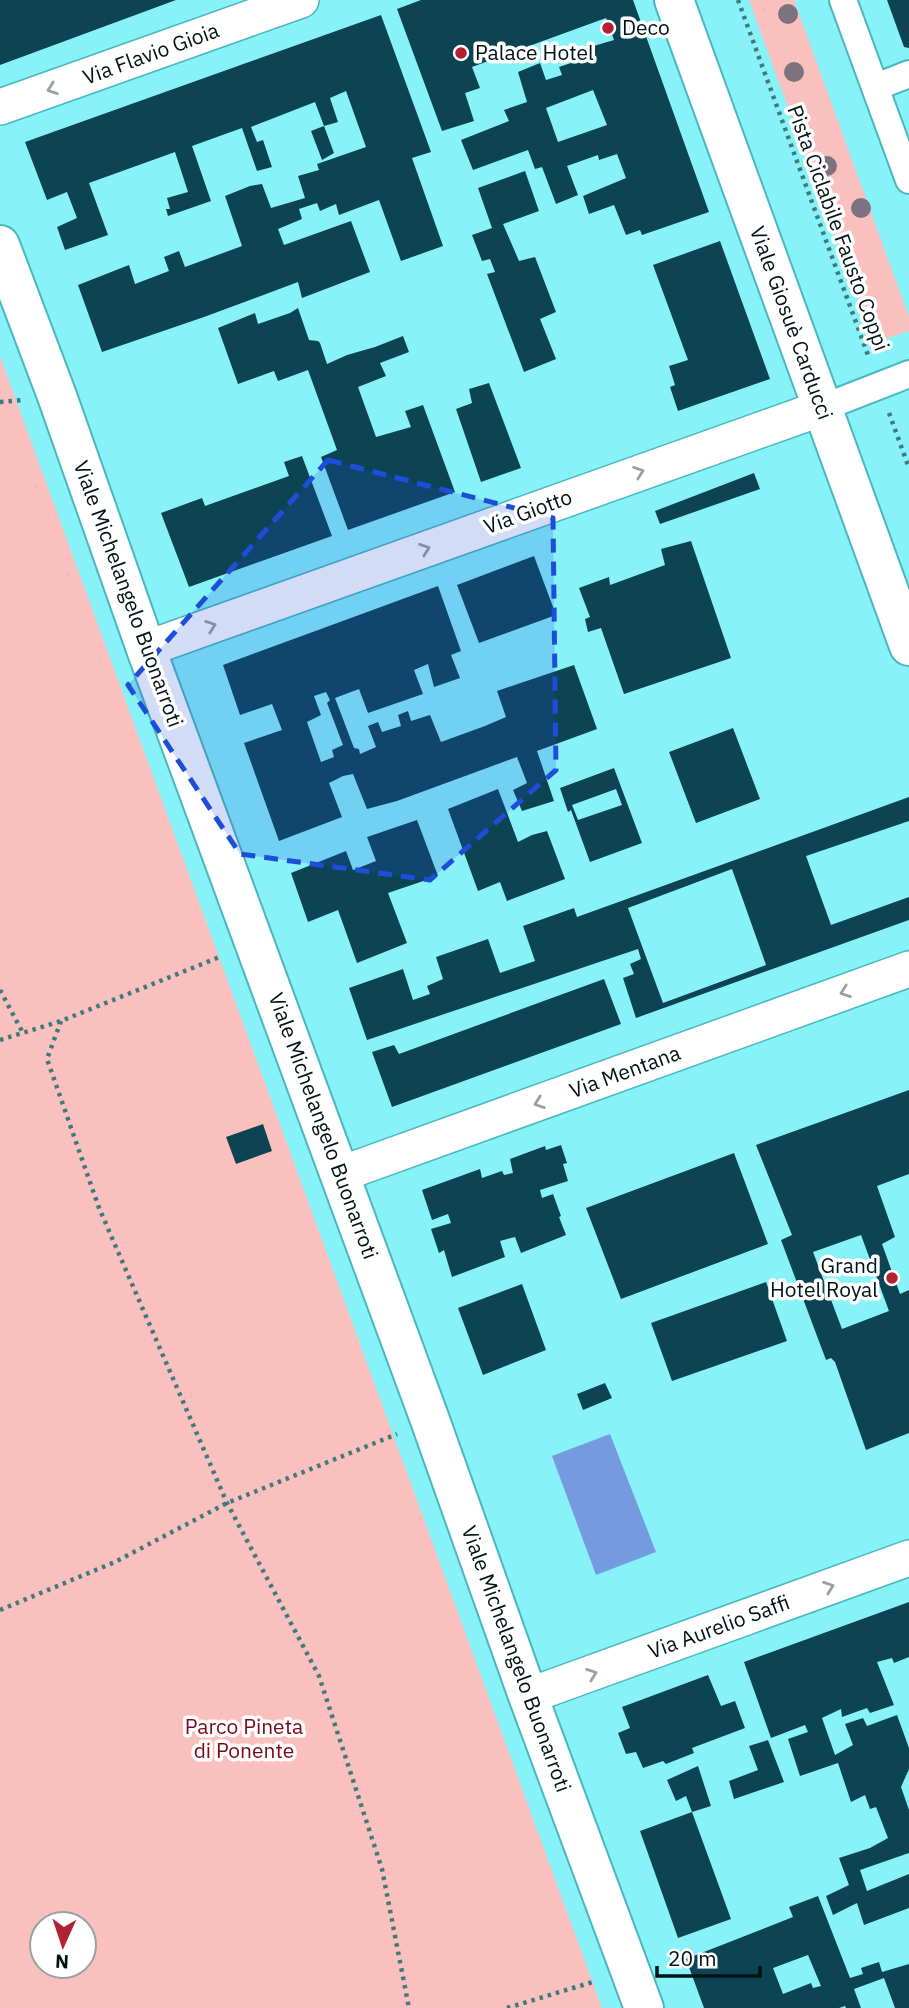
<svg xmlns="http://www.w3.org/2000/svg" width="909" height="2008" font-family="'IBM Plex Sans',sans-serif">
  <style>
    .green { fill: #fac0be; fill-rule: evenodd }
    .water { fill: #749bdf }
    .building { fill: #0d4453; fill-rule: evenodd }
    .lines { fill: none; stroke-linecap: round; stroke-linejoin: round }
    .pedestrian-casing { stroke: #49b7be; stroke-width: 30 }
    .minor-casing { stroke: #49b7be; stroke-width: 38 }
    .tertiary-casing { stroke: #49b7be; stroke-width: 42 }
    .path { stroke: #3f7a7d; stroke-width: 4.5; stroke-dasharray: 3.5 5; stroke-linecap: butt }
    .pedestrian { stroke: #fff; stroke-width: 26 }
    .minor { stroke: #fff; stroke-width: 35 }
    .tertiary { stroke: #fff; stroke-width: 38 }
    .tree { fill: #7f727f }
    .oneway { stroke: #99a1a1 }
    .marked { fill: #1d4ed8; fill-opacity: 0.2; stroke: #1d4ed8; stroke-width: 5; stroke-dasharray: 14 9; stroke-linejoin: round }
    .poi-dot { fill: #b32033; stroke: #fff; stroke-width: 2.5 }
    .labels { text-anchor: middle; stroke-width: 7; stroke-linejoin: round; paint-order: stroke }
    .poi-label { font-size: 21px; fill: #001314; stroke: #fff; text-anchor: start }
    .street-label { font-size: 21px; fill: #001314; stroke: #fff }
    .park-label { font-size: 21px; fill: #780a1c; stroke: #fff }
  </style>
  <rect width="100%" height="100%" fill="#88f2f9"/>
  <!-- green -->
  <path class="green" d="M749 0H794L909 317V331L874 343Z
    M0 356 16 400 602 2008H0ZM42 1924H84V1966H42Z"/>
  <!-- water -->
  <path class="water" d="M610 1434 656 1552 596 1575 552 1456Z"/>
  <!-- building -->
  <path class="building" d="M0 0H176L0 65Z
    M421 0H633L709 212 642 235 640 230 626 235 614 205 589 214 583 196 626 178 617 154 599 160 598 155 567 166 578 195 556 204 542 167 535 169 528 150 473 170 461 140 509 121 504 110 527 102 518 72 540 63 546 80 562 75 559 67 583 59 580 50 614 40 606 18 472 67 480 88 465 93 474 121 442 131 397 9ZM593 90 607 125 558 142 546 108Z
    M887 0H909V48L904 47Z
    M381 15 431 152 412 158 443 246 401 261 379 200 339 215 336 204 320 211 317 203 299 209 302 219 278 229 284 245 351 221 370 272 302 298 298 282 204 317 102 352 78 285 129 265 135 284 169 271 164 257 179 251 185 267 242 246 225 196 250 186 262 184 271 208 305 198 298 176 319 170 317 164 366 147 346 91 330 98 338 122 324 126 315 102 251 127 257 142 263 140 272 167 257 171 242 128 192 146 211 201 168 216 166 209H170L167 198 188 192 175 152 89 183 108 235 65 250 57 227 77 218 67 192 47 200 25 142Z
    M324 126 334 153 322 160 311 131Z
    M525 171 539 211 503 224 519 261 535 257 556 312 540 319 556 359 524 372 487 274 495 272 490 259 482 261 472 235 492 228 478 188Z
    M720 241 770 379 678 411 670 387 675 385 669 366 688 360 653 265Z
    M298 308 309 340 318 341 320 343 327 364 347 355 375 347 403 336 409 352 380 363 386 376 358 387 376 437 411 427 405 411 423 405 455 492 348 530 321 457 337 450 308 370 278 381 274 371 238 384 218 328 255 313 258 324 290 313Z
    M489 383 521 468 481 482 456 409 472 403 469 389Z
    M302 456 332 536 189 587 161 513 202 498 205 506 289 476 284 462Z
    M754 473 760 489 660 524 655 511Z
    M691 541 731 658 624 694 601 628 588 632 585 619 590 617 579 588 609 577 610 585 665 565 661 549Z
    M534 556 556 615 479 643 457 585Z
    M438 586 461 651 451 655 460 678 434 687 428 664 414 670 423 694 368 713 359 689 335 698 354 748 359 749 360 754 376 747 368 726 378 722 382 732 401 726 398 715 408 711 411 721 430 715 441 742 485 726 506 717 497 691 574 665 597 729 537 751 554 801 522 811 513 790 527 783 517 757 397 801 367 809 353 774 343 776 329 783 342 817 279 841 244 743 282 730 272 704 240 715 223 665ZM326 692 330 700 327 703 343 745 332 750 334 757 321 762 307 722 321 715 314 696Z
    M733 728 760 799 696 823 669 752Z
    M614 768 642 843 590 862 571 810 568 812 560 788ZM616 789 622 805 578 820 572 805Z
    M498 789 518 842 532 835 547 831 565 879 507 901 500 882 478 891 448 809Z
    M909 797V821L806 856 831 925 909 897V920L636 1018 623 978 634 974 630 964 641 959 638 949 367 1040 349 988 403 969 413 1000 430 994 427 986 443 979 436 957 488 939 500 973 535 961 523 926 574 908 577 917ZM732 869 766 965 663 1003 628 908Z
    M417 820 438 876 388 893 407 943 357 963 338 910 308 922 291 873 346 851 353 870 376 861 367 837Z
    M604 979 621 1024 392 1107 372 1052 394 1045 399 1054Z
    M909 1090V1174L877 1186 895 1237 882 1244 900 1294 909 1290V1433L866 1450 835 1362 831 1358 826 1360 781 1240 792 1235 756 1145ZM861 1235 889 1311 842 1329 813 1252Z
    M263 1124 272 1151 236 1164 226 1137Z
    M561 1145 567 1163 563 1164 568 1181 540 1190 542 1198 553 1194 561 1216 559 1217 566 1235 521 1253 515 1237 500 1241 505 1257 452 1277 444 1250 439 1253 431 1229 451 1223 448 1214 432 1220 422 1190 480 1169 482 1178 502 1171 504 1175 513 1173 510 1159 545 1146 546 1150Z
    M734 1153 768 1244 621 1299 586 1208Z
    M766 1282 787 1341 672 1381 651 1323Z
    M522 1284 546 1350 483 1375 458 1308Z
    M605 1383 612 1398 583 1410 577 1394Z
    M909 1602V1657L894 1663 892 1658 877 1662 894 1705 870 1713 867 1708 842 1717 841 1709 822 1718 835 1755 853 1745 845 1724 863 1718 867 1726 897 1715 909 1748V1769L901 1787 909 1810V1853L860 1870 867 1891 909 1874V1908L864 1925 857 1903 833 1915 826 1896 849 1885 839 1858 870 1848 888 1838 876 1807 870 1809 865 1795 851 1802 838 1763 800 1776 788 1739 808 1732 805 1725 771 1738 744 1662Z
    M708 1675 721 1706 735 1701 745 1728 692 1748 694 1753 666 1764 663 1761 643 1768 636 1752 626 1754 618 1733 630 1728 622 1707Z
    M768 1740 784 1782 734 1799 729 1781 758 1770 749 1746Z
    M698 1766 711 1806 692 1812 686 1796 676 1801 667 1780Z
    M692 1812 731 1919 678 1938 640 1831Z
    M818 1896 850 1978 863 1974 861 1968 879 1962 882 1972 909 1964V2008H895L884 1978 854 1989 861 2008H846L845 2006 839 2008H704L686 1959 793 1917 789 1907ZM808 1955 821 1986 813 1988 811 1983 783 1994 773 1968Z"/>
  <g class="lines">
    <!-- pedestrian casing -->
    <g class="pedestrian-casing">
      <path id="pedestrian" d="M843 0 909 180
        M876 87 909 74
        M822 408 909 374"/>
    </g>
    <!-- minor casing -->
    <g class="minor-casing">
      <path id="minor" d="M0 107 301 0
        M146 649 822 408
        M341 1174 909 969
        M528 1696 909 1558"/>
    </g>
    <!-- tertiary casing -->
    <g class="tertiary-casing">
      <path id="tertiary" d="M674 0 909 646
        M0 245 57 396 146 649 430 1420 528 1696 644 2008"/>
    </g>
    <!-- path -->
    <path class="path" d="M738 0 869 358
      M0 402 22 400
      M889 413 909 468
      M0 990 23 1033
      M61 1021 47 1059 99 1208 227 1503 319 1676 382 1869 409 2008
      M0 1040 61 1021 222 956
      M0 1610 115 1562 227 1503 397 1434
      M507 2008 596 1981"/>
    <!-- pedestrian -->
    <use href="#pedestrian" class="pedestrian"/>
    <!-- minor -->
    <use href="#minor" class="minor"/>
    <!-- tertiary -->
    <use href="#tertiary" class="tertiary"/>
  </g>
  <!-- trees -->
  <g class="tree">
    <circle cx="788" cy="14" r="10"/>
    <circle cx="794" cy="72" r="10"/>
    <circle cx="827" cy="166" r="10"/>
    <circle cx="861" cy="208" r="10"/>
  </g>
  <!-- one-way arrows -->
  <defs><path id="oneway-chevron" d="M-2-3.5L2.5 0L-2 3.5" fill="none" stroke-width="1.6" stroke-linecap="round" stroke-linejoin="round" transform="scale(1.75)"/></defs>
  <g class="oneway">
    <use href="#oneway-chevron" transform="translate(52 89) rotate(160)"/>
    <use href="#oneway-chevron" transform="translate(639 472) rotate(-20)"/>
    <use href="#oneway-chevron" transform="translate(425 549) rotate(-20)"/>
    <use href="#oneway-chevron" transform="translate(211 626) rotate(-20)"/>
    <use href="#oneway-chevron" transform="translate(845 992) rotate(160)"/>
    <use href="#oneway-chevron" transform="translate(539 1103) rotate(160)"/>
    <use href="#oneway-chevron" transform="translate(829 1587) rotate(-20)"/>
    <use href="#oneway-chevron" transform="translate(592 1674) rotate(-20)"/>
  </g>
  <!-- marked area -->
  <path class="marked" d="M328 460 553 518 556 770 430 880 240 854 128 685Z"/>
  <!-- markers -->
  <g class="poi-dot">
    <circle cx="608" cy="28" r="7"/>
    <circle cx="461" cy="53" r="7"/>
    <circle cx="892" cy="1278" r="7"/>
  </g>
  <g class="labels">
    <!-- poi labels -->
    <g class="poi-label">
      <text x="622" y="35">Deco</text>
      <text x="475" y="60">Palace Hotel</text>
      <text x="878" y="1273" text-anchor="end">Grand<tspan x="878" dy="24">Hotel Royal</tspan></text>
    </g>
    <!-- street labels -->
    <g class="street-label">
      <text transform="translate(151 54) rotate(-20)" y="7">Via Flavio Gioia</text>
      <text transform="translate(838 228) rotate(70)" y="7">Pista Ciclabile Fausto Coppi</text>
      <text transform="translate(791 323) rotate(70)" y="7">Viale Giosuè Carducci</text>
      <text transform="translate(528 512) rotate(-20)" y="7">Via Giotto</text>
      <text transform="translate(128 594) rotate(70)" y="7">Viale Michelangelo Buonarroti</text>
      <text transform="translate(625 1072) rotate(-20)" y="7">Via Mentana</text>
      <text transform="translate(323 1126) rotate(70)" y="7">Viale Michelangelo Buonarroti</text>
      <text transform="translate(719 1627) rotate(-20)" y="7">Via Aurelio Saffi</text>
      <text transform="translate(516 1659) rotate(70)" y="7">Viale Michelangelo Buonarroti</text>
    </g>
    <!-- park labels -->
    <g class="park-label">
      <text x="244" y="1734">Parco Pineta<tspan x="244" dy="24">di Ponente</tspan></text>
    </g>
  </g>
  <!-- north arrow -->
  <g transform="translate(63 1945) rotate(183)"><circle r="33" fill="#ffffff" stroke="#99a1a1" stroke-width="2"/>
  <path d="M0-5L12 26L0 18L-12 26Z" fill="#b32033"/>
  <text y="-10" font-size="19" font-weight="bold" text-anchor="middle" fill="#001314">N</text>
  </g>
  <!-- scale -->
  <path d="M657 1966v10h103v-10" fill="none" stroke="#001314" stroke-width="3.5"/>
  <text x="668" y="1966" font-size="21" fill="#001314" stroke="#ffffff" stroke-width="5" paint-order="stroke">20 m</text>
</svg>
